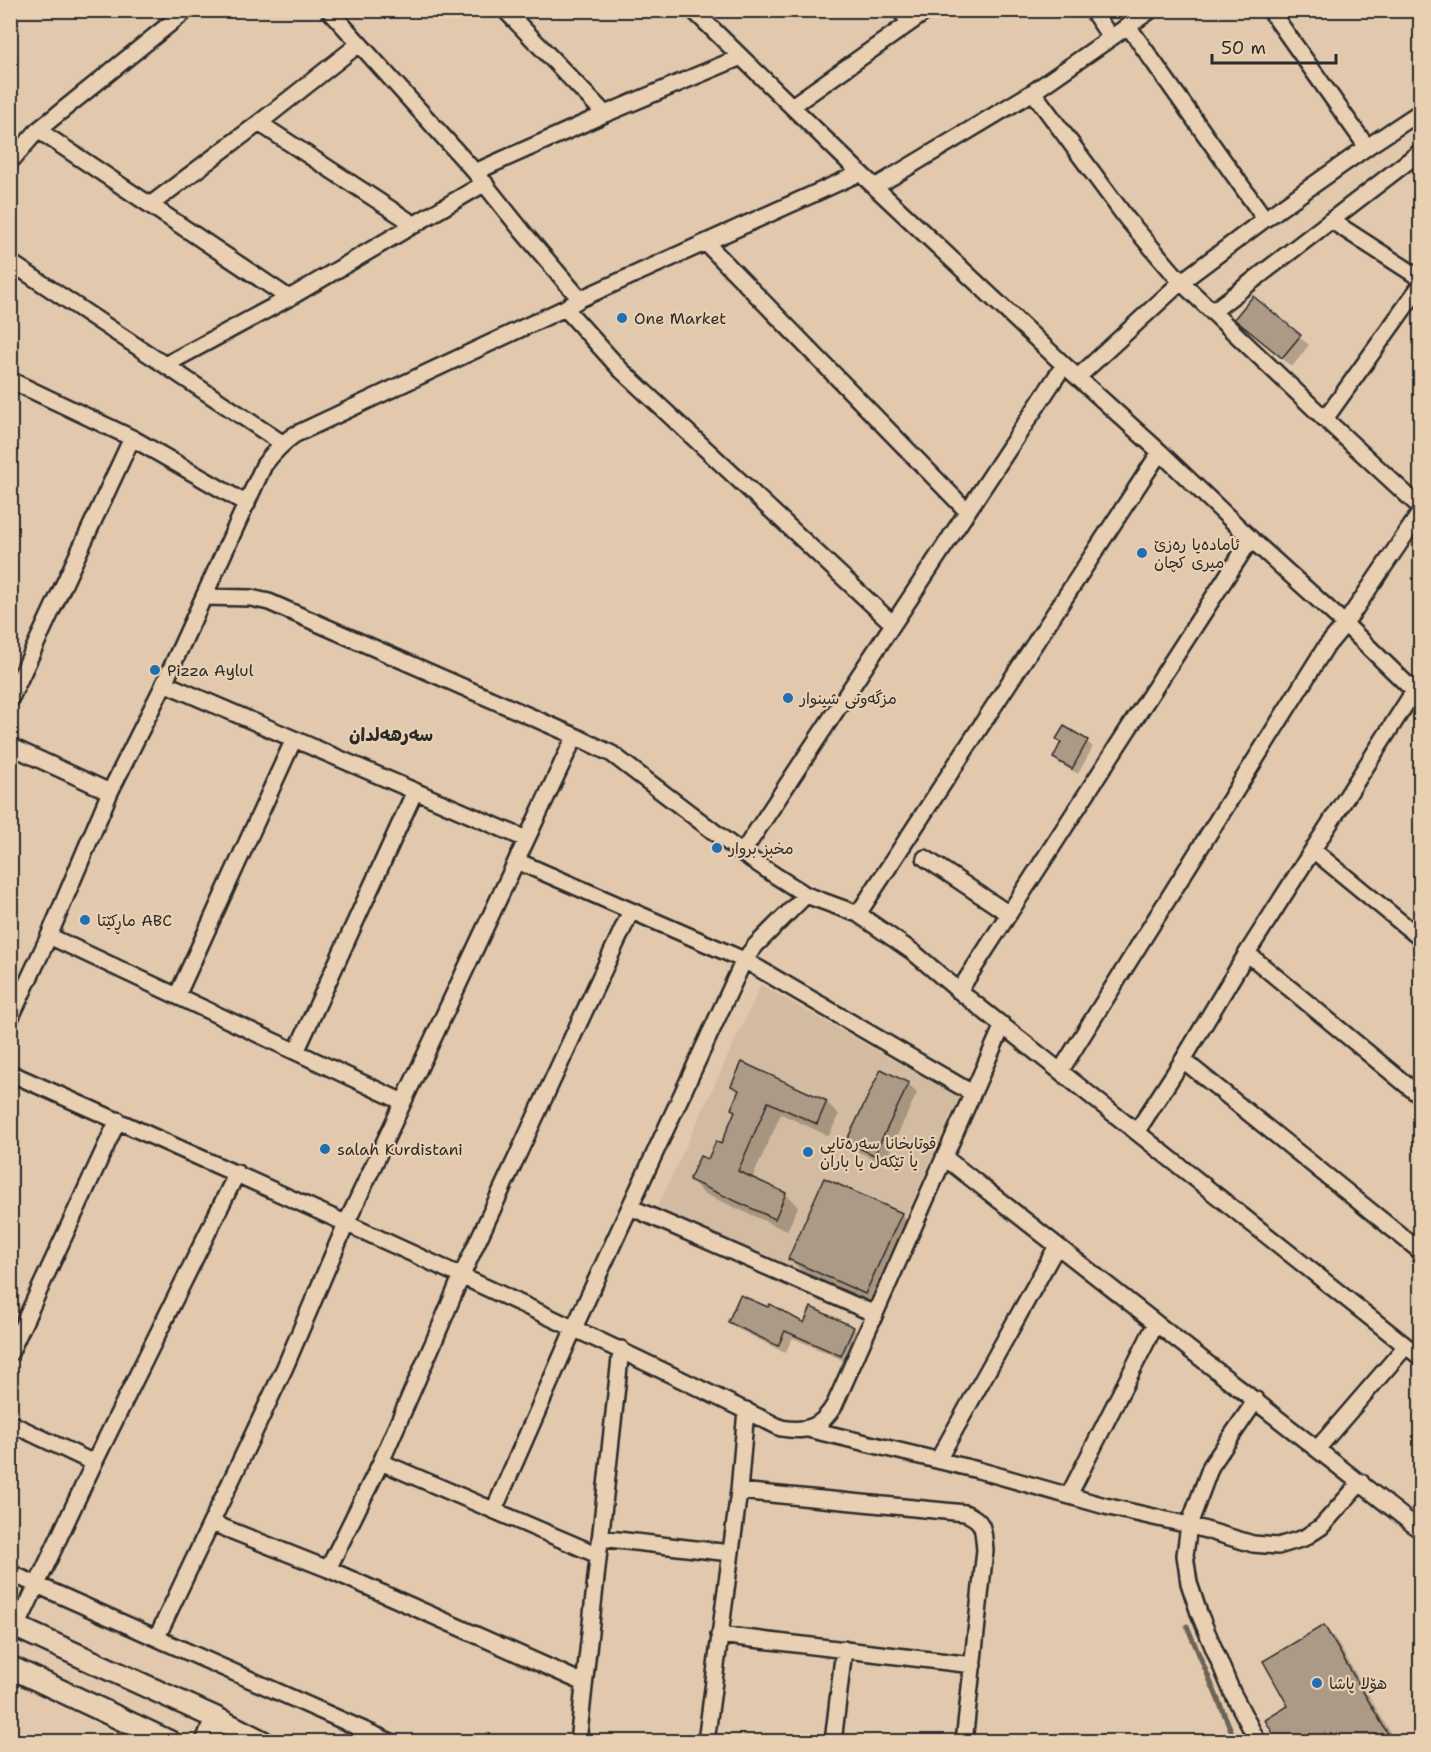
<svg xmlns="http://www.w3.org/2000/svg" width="1431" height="1752" font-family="'Shantell Sans','Playpen Sans Arabic',sans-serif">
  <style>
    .built { fill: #d2bba1 }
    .shadow { fill: #0003 }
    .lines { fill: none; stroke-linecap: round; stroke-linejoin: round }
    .stream { stroke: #6c6359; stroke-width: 5 }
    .building { fill: #ad9a86; stroke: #2b2b2b; stroke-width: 1.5 }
    .street-casing { stroke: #2b2b2b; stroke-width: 20 }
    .secondary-casing { stroke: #2b2b2b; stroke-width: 26 }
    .street { stroke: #ead0b2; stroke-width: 15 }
    .secondary { stroke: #ead0b2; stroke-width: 21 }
    .poi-dot { fill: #1f6fb2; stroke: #ead0b2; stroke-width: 2 }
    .labels { text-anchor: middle; stroke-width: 4.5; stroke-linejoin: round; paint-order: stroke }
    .poi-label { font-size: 16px; fill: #2b2b2b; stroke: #ead0b2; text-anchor: start }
    .neighbourhood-label { font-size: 18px; font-weight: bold; fill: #2b2b2b; stroke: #ead0b2 }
  </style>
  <rect width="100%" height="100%" fill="#e2c9ad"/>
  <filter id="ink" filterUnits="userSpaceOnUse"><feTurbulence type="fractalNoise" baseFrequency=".0167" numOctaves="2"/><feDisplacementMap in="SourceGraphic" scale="12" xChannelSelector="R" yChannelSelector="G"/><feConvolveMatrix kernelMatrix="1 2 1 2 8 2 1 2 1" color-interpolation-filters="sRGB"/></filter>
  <g filter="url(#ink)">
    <!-- built -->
    <path class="built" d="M761 985 959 1097 868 1302 657 1208Z"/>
    <!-- shadow -->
    <path class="shadow" d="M1253 298 1309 345 1292 367 1236 319Z
      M1064 728 1087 742 1093 747 1078 774 1060 764 1054 758 1063 743Z
      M908 1084 917 1093 884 1164 857 1151 848 1142Z
      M733 1086 826 1102 839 1114 829 1136 781 1114 752 1179 786 1194 798 1207 787 1231 703 1193 691 1180 721 1146 736 1113 732 1109 740 1092Z
      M901 1214 913 1227 878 1306 803 1272 790 1259Z
      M730 1322 853 1328 861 1336 849 1363 793 1338 785 1353 738 1329Z
      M1324 1627 1336 1640 1396 1742H1279L1290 1707Z"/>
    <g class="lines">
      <!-- stream -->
      <path class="stream" d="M1187 1626 1236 1742"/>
    </g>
    <!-- building -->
    <path class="building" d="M1253 296 1301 335 1282 358 1234 319Z
      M1064 726 1088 740 1072 769 1053 758 1061 742 1056 739Z
      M742 1062 827 1101 817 1124 768 1102 738 1171 786 1193 775 1219 689 1180 700 1156 708 1159 716 1141 721 1144 735 1111 731 1109 739 1090 731 1086Z
      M881 1069 909 1083 874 1155 846 1142Z
      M824 1178 902 1213 865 1294 788 1259Z
      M740 1295 768 1307 770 1304 804 1323 811 1307 854 1327 841 1356 785 1331 778 1346 728 1322Z
      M1324 1625 1388 1734 1375 1742H1278L1265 1720 1288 1706 1263 1661Z"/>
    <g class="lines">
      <!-- street casing -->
      <g class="street-casing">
        <path id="street" d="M329 10 475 172 523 232 580 299
          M505 10 605 114
          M693 10 860 173 1064 365 1160 452 1251 539 1345 624 1420 697
          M899 10 911 22
          M1092 10 1111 38
          M1270 10 1367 147
          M1128 26 1265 219
          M1033 92 1127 219 1181 282 1325 419 1420 507
          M792 106 928 10
          M259 123 415 225
          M38 130 289 298
          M10 162 38 130 187 10
          M475 172 605 114 741 57
          M875 187 1033 92 1151 10
          M150 205 259 123 359 44
          M1332 221 1420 278
          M706 243 967 511
          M10 262 282 443
          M565 308 620 369 893 624
          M1212 312 1420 152
          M165 365 289 298 485 183
          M1078 377 1181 282 1265 219 1367 147 1420 112
          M10 380 132 438 247 504
          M1325 419 1420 286
          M204 597 251 598 269 602 575 736 612 754 742 853 776 876 806 895 858 914 913 952 959 991 1420 1357
          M164 683 526 839
          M10 700 132 438
          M10 746 110 792
          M1313 850 1420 938
          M742 853 1064 365
          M925 858 1009 914
          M517 861 744 960 972 1093
          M858 914 1160 452
          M49 936 403 1102
          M1247 953 1420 1096
          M959 991 1251 539
          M177 996 294 739
          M10 1019 49 936 110 792 163 686 264 465C273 453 281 444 294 435L565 308 580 299 860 173
          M296 1052 415 791
          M1183 1060 1420 1251
          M1061 1070 1325 648 1345 624 1420 513
          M10 1073C269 1188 527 1303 781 1428 807 1433 822 1427 835 1404L1003 1025
          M1137 1131 1183 1060 1247 953 1414 691
          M944 1157 1420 1530
          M630 1207 875 1314
          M10 1353 118 1120
          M1256 1400 1211 1466 1189 1525 1185 1555 1189 1583 1199 1613 1232 1692 1258 1742
          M10 1423 94 1463
          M808 1429 978 1470 1105 1506 1189 1525 1253 1544 1278 1546 1304 1538 1321 1527 1361 1482
          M1317 1449 1406 1346
          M938 1460 1057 1246
          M381 1462 598 1555
          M739 1491 965 1513C985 1521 983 1530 985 1550L964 1742
          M1069 1495 1156 1323
          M494 1510 574 1328 744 960 756 945 806 895
          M212 1523 328 1569 584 1683
          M600 1538 730 1553
          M328 1569 381 1462 435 1339 461 1277 631 911
          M10 1573 391 1742
          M17 1627 94 1463 237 1173
          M719 1635 973 1665
          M157 1637 285 1367 346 1224 575 736
          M578 1742 621 1349
          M706 1742 739 1491 746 1410
          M833 1742 844 1649"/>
      </g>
      <!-- secondary casing -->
      <g class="secondary-casing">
        <path id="secondary" d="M10 1624 216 1718 263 1742
          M10 1667 170 1742
          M207 1742 216 1718"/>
      </g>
      <!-- street -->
      <use href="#street" class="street"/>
      <!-- secondary -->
      <use href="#secondary" class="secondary"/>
    </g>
  </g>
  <!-- markers -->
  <g class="poi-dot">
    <circle cx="622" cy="318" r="6"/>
    <circle cx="1142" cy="553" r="6"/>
    <circle cx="155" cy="670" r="6"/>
    <circle cx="788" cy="698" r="6"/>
    <circle cx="717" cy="848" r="6"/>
    <circle cx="85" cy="920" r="6"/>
    <circle cx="325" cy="1149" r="6"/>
    <circle cx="808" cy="1152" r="6"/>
    <circle cx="1317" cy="1683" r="6"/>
  </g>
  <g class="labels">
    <!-- poi labels -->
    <g class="poi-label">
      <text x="634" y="324">One Market</text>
      <text x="1154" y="550">ئامادەيا رەزێ<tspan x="1154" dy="18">ميرى كچان</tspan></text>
      <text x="167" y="676">Pizza Aylul</text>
      <text x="800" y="704">مزگەوتی شينوار</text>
      <text x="729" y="854">مخبز بروار</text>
      <text x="97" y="926">ماڕکێتا ABC</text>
      <text x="820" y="1149">قوتابخانا سەرەتایی<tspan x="820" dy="18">یا تێکەل یا باران</tspan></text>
      <text x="337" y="1155">salah Kurdistani</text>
      <text x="1329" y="1689">هۆلا پاشا</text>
    </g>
    <!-- neighbourhood labels -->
    <g class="neighbourhood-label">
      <text x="391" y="741">سەرهەلدان</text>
    </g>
  </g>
  <!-- margin -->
  <rect width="1431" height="1752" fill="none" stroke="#ead0b2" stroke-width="36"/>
  <rect x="18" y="18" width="1395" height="1716" fill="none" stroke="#2b2b2b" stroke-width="2" filter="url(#ink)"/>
  <!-- scale -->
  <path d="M1212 54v9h124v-9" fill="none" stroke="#2b2b2b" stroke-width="3"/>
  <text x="1221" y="54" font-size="18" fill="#2b2b2b" stroke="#ead0b2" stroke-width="4.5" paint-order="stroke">50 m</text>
</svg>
